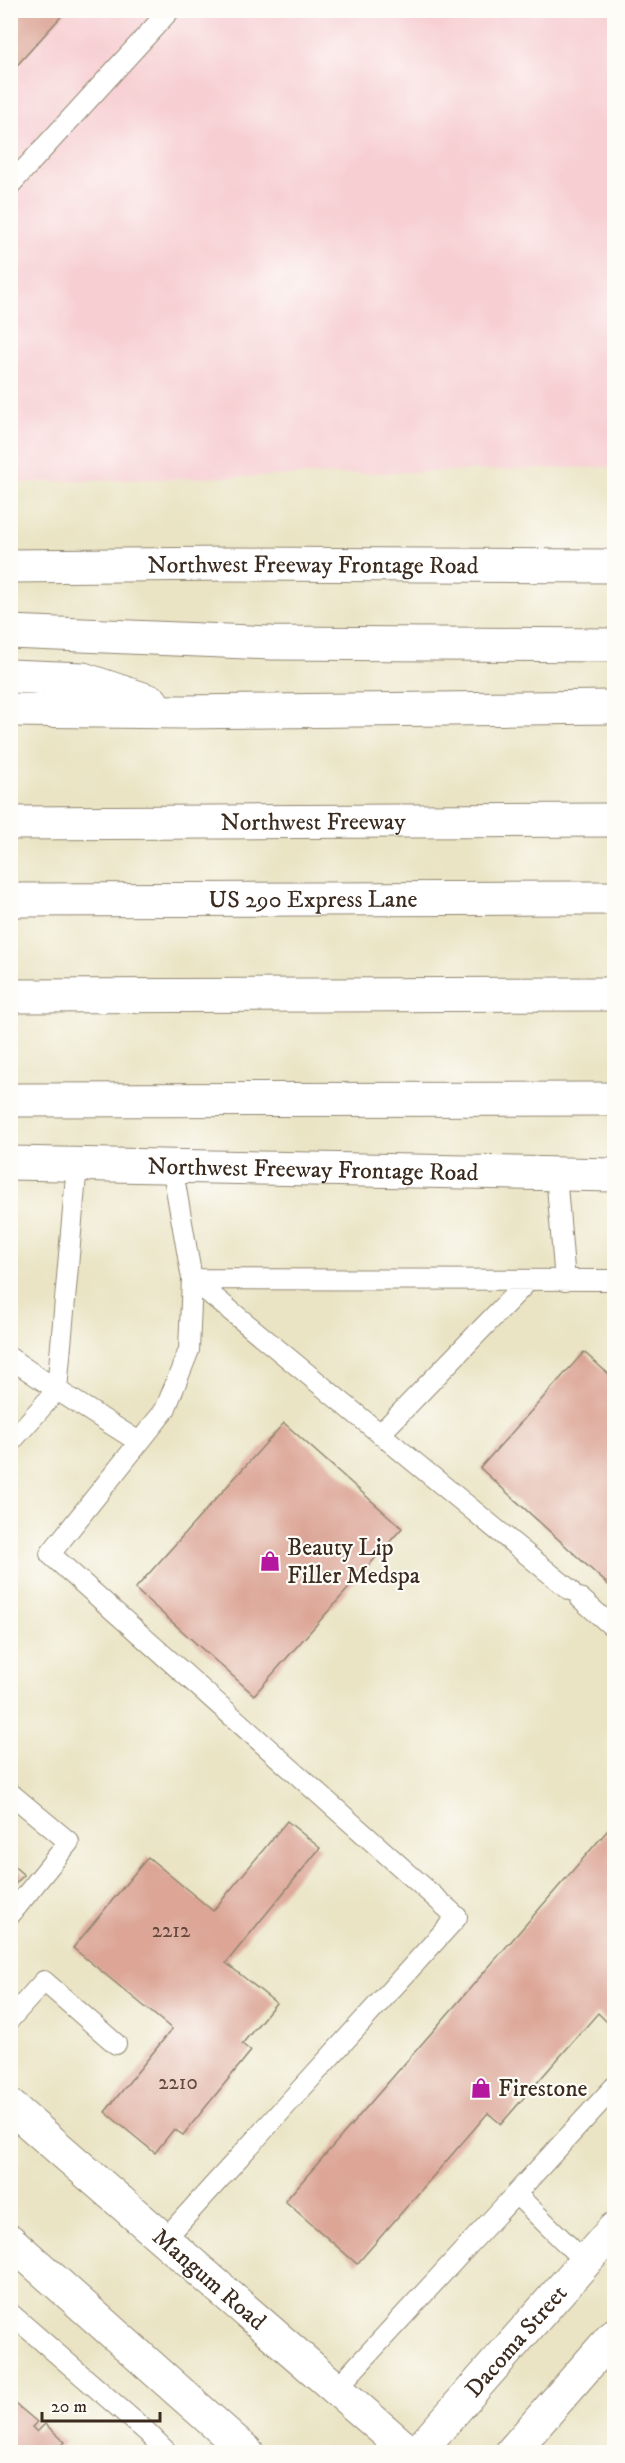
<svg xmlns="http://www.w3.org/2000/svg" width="625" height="2463" font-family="'IM FELL DW Pica',serif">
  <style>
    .built { fill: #f7cfd3 }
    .building { fill: #dca596 }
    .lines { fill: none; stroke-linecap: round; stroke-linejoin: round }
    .lane-casing { stroke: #928772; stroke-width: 22 }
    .secondary-casing { stroke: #928772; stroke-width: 35 }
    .highway-casing { stroke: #928772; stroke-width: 35 }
    .lane { stroke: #fff; stroke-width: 20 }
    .secondary { stroke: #fff; stroke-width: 33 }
    .highway { stroke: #fff; stroke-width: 33 }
    .labels { text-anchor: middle; stroke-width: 4.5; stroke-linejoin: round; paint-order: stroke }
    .number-label { font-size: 21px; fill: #63493c }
    .street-label { font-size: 24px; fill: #3b2a1e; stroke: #fdfcf7 }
    .poi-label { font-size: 24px; fill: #3b2a1e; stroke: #fdfcf7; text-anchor: start }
  </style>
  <rect width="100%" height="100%" fill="#fdfcf7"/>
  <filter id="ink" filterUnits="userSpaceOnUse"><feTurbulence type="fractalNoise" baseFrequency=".0167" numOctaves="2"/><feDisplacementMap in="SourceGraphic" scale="12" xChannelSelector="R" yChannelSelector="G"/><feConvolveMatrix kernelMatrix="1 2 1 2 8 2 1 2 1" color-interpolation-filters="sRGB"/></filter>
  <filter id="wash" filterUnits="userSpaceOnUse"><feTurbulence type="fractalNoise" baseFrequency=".008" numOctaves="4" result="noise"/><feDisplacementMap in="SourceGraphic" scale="24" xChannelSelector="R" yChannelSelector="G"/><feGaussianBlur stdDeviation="1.35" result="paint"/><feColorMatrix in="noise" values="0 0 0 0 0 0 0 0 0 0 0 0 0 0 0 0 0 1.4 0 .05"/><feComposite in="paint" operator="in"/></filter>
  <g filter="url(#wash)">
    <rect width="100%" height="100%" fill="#eae4c5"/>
    <!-- built -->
    <path class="built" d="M10 11H614V467L11 483Z"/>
    <g id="blocks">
      <!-- building -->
      <path class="building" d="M10 10H67L10 73Z
        M584 1352 614 1379V1590L480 1468Z
        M284 1423 402 1528 254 1695 135 1589Z
        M287 1821 320 1848 226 1963 276 2003 242 2044 251 2051 183 2135 174 2129 155 2153 105 2112 172 2029 73 1948 148 1857 213 1911Z
        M614 1823V2029L598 2013 501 2124 488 2113 357 2264 285 2201Z
        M10 1863 24 1875 10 1889Z
        M10 2399 37 2422 32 2427 37 2432 45 2424 65 2442 58 2450 61 2452H10Z"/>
    </g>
  </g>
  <g filter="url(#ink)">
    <use href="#blocks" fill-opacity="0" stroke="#928772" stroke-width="1.5"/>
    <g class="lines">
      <!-- lane casing -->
      <g class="lane-casing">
        <path id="lane" d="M10 185 170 10
          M556 1174 565 1281
          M192 1279 570 1590
          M192 1279 614 1280
          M10 1358 57 1390 139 1442
          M380 1434 528 1281
          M10 1443 57 1390 77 1165
          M580 1598 614 1628
          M10 1793 69 1842 10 1915
          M10 2019 44 1981 116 2044
          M516 2194 585 2262
          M164 2240 457 1917 50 1554 165 1410 189 1350 192 1279 172 1166
          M10 2313 147 2432 167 2452
          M336 2389 614 2087"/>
      </g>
      <!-- secondary casing -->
      <g class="secondary-casing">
        <g id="secondary">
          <path id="s1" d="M10 566 231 564 614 566"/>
          <path id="s2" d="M10 1163 614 1175"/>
          <path id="s3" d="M10 2106 409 2452"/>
          <path d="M10 2241 247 2452"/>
          <path id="s4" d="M418 2452 614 2229"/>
          <path d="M512 2452 614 2335"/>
        </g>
      </g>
      <!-- highway casing -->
      <g class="highway-casing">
        <g id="highway">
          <path d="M10 632 272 643 614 645"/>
          <path d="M10 676 83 679 152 702"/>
          <path d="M10 710 183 712 614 707"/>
          <path id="s5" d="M10 823 614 820"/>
          <path id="s6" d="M10 900 614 898"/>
          <path d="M10 996 614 994"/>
          <path d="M10 1100 614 1099"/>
        </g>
      </g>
      <!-- lane -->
      <use href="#lane" class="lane"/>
      <!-- secondary -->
      <use href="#secondary" class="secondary"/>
      <!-- highway -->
      <use href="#highway" class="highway"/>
    </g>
  </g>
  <!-- icons -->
  <defs>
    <g id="shop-bare" transform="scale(1.62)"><path d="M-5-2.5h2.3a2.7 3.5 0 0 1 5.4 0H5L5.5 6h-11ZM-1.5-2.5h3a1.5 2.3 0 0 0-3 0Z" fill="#b5179e" stroke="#fdfcf7" stroke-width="2.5" paint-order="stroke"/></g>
  </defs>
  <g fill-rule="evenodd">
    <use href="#shop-bare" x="270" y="1561"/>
    <use href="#shop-bare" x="481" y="2088"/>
  </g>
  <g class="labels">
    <!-- number labels -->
    <g class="number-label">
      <text x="171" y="1937">2212</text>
      <text x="178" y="2089">2210</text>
    </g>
    <!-- street labels -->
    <g class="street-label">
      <text dy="8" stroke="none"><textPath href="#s1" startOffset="303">Northwest Freeway Frontage Road</textPath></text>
      <text dy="8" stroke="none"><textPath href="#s5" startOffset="303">Northwest Freeway</textPath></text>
      <text dy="8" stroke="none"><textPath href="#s6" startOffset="303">US 290 Express Lane</textPath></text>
      <text dy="8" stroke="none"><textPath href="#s2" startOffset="303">Northwest Freeway Frontage Road</textPath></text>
      <text dy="8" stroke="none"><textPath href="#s3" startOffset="264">Mangum Road</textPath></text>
      <text dy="8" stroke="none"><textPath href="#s4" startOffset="148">Dacoma Street</textPath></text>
    </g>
    <!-- poi labels -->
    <g class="poi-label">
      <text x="287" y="1555">Beauty Lip<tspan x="287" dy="28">Filler Medspa</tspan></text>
      <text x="498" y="2096">Firestone</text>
    </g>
  </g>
  <!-- margin -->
  <rect width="625" height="2463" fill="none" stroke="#fdfcf7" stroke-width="36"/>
  <!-- scale -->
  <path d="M42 2412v9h118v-9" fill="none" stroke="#3b2a1e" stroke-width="3"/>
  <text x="51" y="2412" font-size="18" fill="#3b2a1e" stroke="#fdfcf7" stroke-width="4.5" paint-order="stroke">20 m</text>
</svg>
